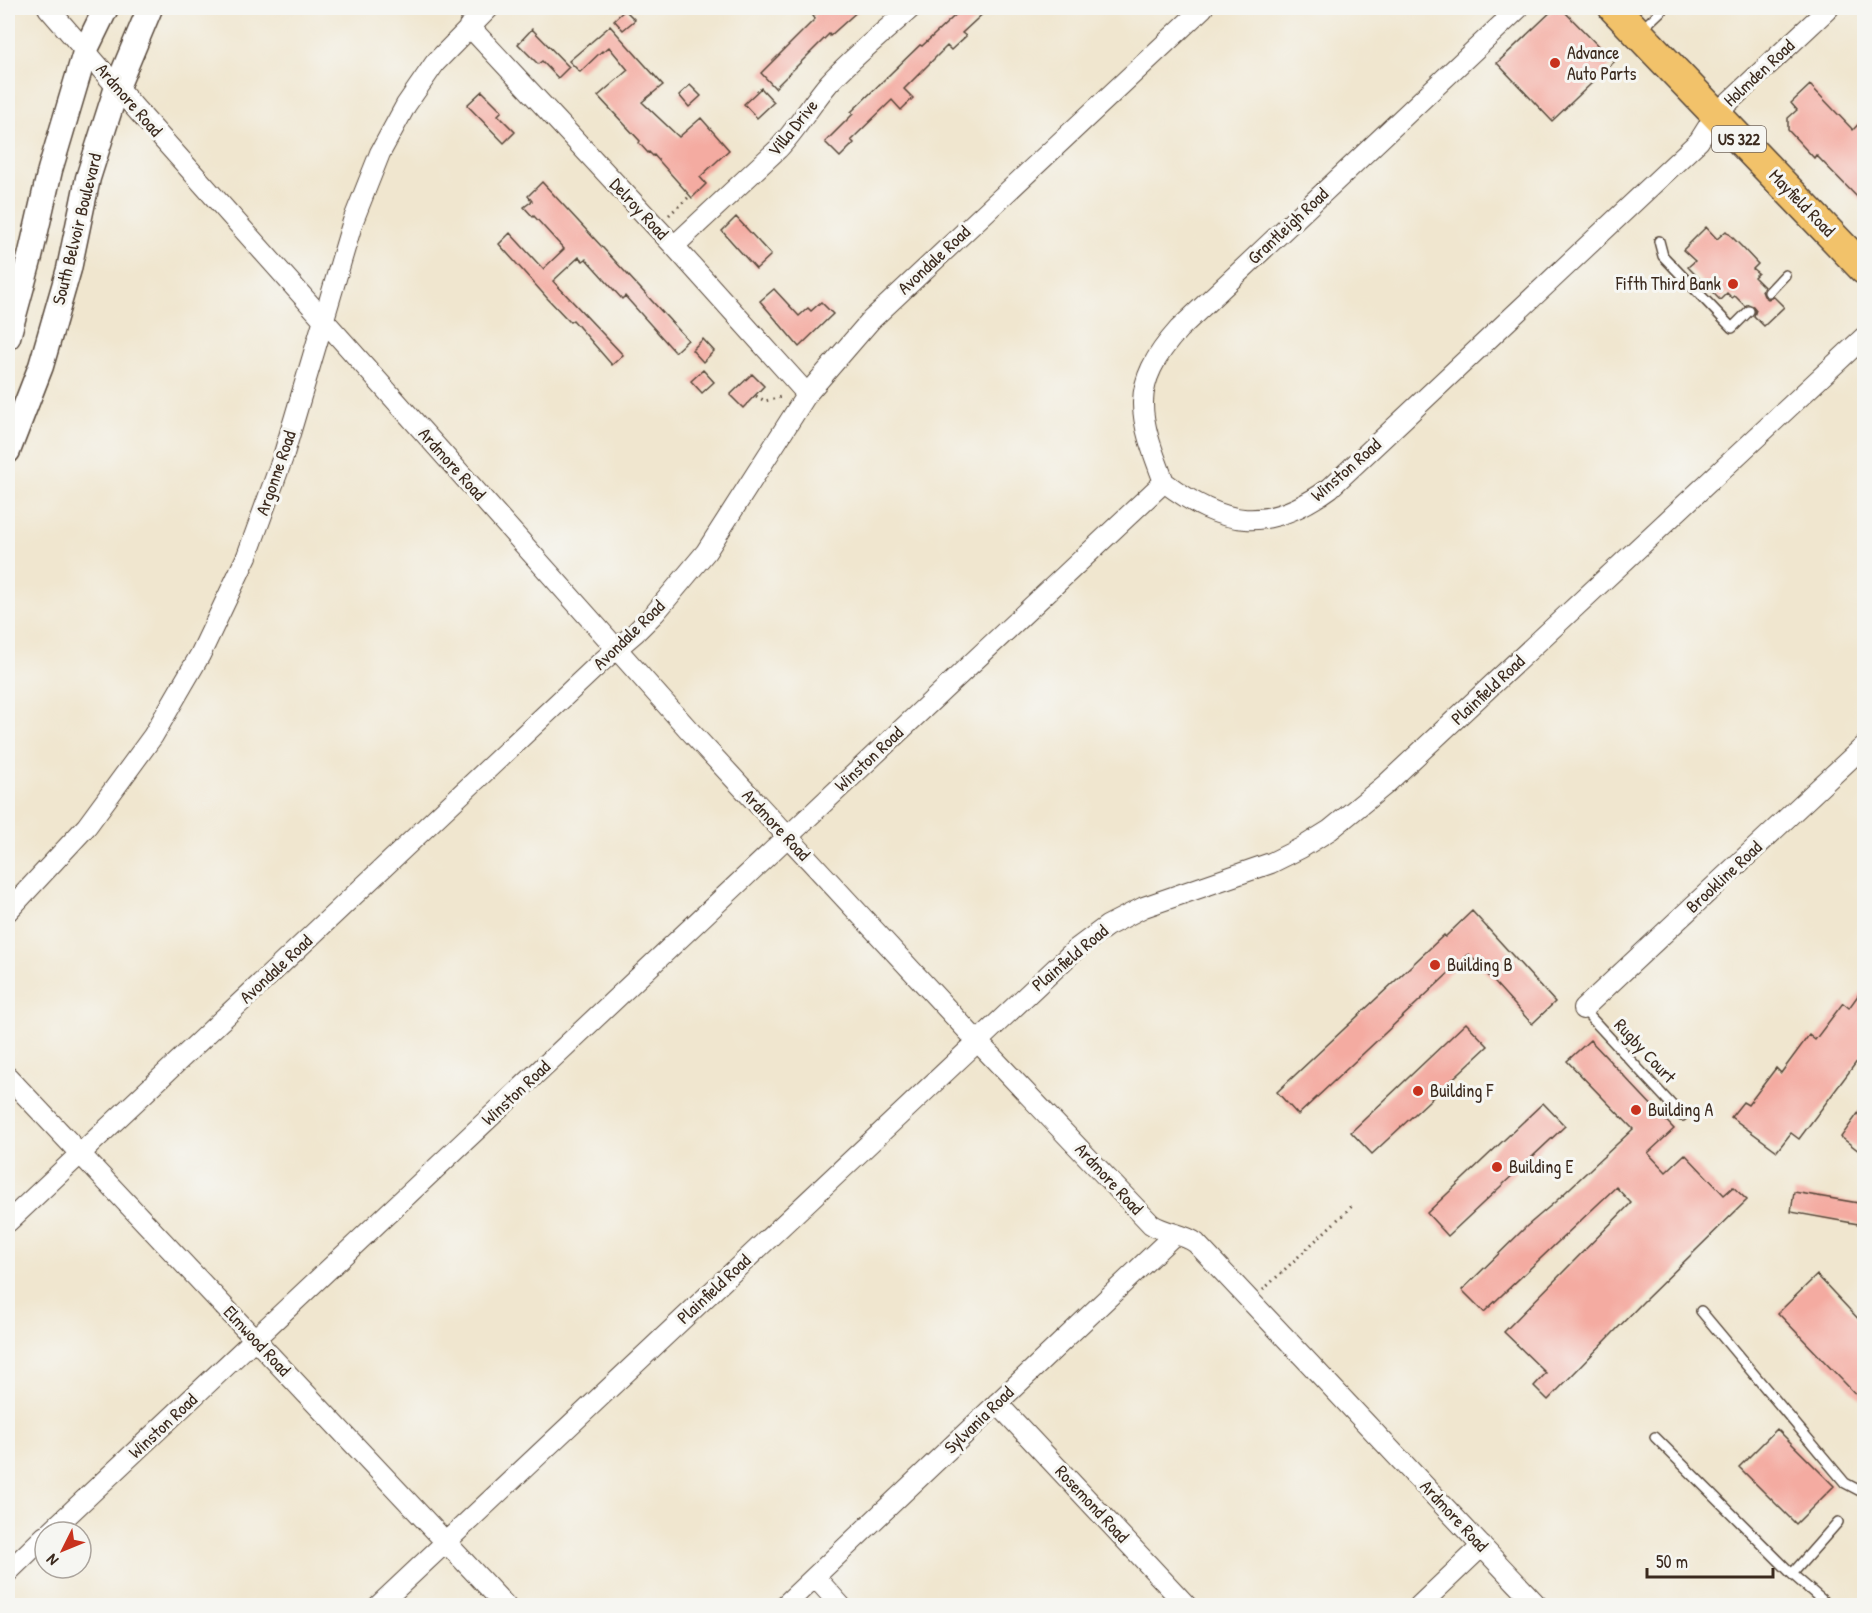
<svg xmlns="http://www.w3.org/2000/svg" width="1872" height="1613" font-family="'Patrick Hand',sans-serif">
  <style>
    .building { fill: #f4aba1 }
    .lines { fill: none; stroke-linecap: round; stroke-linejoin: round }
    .service-casing { stroke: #564639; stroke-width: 12 }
    .minor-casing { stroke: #564639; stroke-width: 22 }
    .tertiary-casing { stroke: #564639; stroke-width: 27 }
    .primary-casing { stroke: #564639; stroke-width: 33 }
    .path { stroke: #564639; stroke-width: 3; stroke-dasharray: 1.5 4.5; stroke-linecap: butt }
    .service { stroke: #fff; stroke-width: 9 }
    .minor { stroke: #fff; stroke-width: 20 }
    .tertiary { stroke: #fff; stroke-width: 24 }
    .primary { stroke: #f2c26a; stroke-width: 30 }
    .poi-dot { fill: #c8321e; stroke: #f6f6f2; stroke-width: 2 }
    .labels { text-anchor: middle; stroke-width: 6; stroke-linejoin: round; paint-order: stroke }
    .shield { fill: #f6f6f2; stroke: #73675e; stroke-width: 1.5 }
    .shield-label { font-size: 16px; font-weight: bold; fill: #3b2a1e }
    .poi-label { font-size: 18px; fill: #3b2a1e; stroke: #f6f6f2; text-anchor: start }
    .street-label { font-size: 18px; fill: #3b2a1e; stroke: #f6f6f2 }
  </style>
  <rect width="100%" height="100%" fill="#f6f6f2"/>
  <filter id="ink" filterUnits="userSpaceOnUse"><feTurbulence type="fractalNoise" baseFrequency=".0167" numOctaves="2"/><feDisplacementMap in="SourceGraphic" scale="12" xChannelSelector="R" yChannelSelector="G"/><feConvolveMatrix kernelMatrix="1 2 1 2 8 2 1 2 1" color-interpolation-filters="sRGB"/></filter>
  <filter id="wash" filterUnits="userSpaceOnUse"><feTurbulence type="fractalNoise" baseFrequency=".008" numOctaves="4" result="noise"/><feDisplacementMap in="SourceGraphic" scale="24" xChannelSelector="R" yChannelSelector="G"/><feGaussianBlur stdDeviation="1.35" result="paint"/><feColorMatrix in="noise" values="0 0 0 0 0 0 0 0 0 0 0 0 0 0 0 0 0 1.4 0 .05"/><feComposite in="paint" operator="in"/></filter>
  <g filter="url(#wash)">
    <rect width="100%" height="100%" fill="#f0e6cf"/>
    <g id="blocks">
      <!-- building -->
      <path class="building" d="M823 8H861L830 36 829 34 775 88 761 73 815 19 813 16Z
        M963 8H989L962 33 966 36 951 50 947 46 904 89 913 98 901 110 892 100 851 140 854 143 840 157 825 142 853 114 851 112 920 45 922 46Z
        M1555 8H1561L1614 62 1552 121 1497 63Z
        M625 10 635 20 623 30 614 20Z
        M610 26 663 85 642 102 679 137 701 118 729 150 700 177 706 184 692 198 654 155 653 156 649 152 648 153 639 143 640 141 598 96 628 70 609 47 603 52 602 51 580 72 569 61Z
        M532 29 569 67 558 78 542 61 538 64 518 44Z
        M690 85 701 96 689 107 679 95Z
        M1810 85 1853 130 1864 118V204L1816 155 1814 158 1788 130V118L1797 110 1791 103Z
        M761 88 774 102 757 118 744 104Z
        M482 91 502 111 498 115 515 132 504 143 467 105Z
        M542 182 688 340 675 352 625 296 622 299 586 259 583 261 579 257 553 281 623 355 612 365 573 320 570 322 548 299 499 244 510 233 543 269 564 249 534 216 533 217 524 207 532 201 528 196Z
        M736 217 771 255 756 269 722 231Z
        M1706 227 1717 239 1726 231 1742 247 1758 264 1753 269 1758 273 1754 277 1764 287 1762 291 1764 296 1768 299 1774 297 1784 307 1764 326 1754 316 1756 310 1753 306 1748 304 1745 306 1735 296 1732 298 1727 293 1720 300 1688 267 1695 261 1683 250Z
        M774 289 799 316 808 308 811 311 821 302 833 314 799 347 760 301Z
        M703 339 714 351 703 362 692 350Z
        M703 370 714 382 702 393 691 381Z
        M752 374 764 386 743 408 730 395Z
        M1472 911 1555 1002 1532 1024 1469 954 1298 1115 1277 1092 1444 935 1445 937Z
        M1864 987V1052L1799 1139 1791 1133 1777 1151 1731 1117 1743 1102 1748 1105 1776 1068 1781 1073 1809 1035 1815 1040 1843 1003 1849 1008Z
        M1466 1023 1488 1046 1372 1154 1351 1132Z
        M1590 1040 1674 1129 1648 1153 1666 1172 1685 1154 1724 1195 1733 1187 1747 1200 1643 1302 1548 1400 1534 1386 1546 1373 1504 1332 1631 1203 1616 1187 1484 1312 1462 1290 1527 1226 1555 1202 1633 1129 1567 1061Z
        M1543 1103 1565 1126 1448 1236 1427 1213Z
        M1864 1105V1155L1841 1137Z
        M1794 1192 1864 1204V1225L1791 1212Z
        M1817 1275 1864 1325V1403L1778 1313Z
        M1777 1429 1834 1486 1796 1524 1739 1467Z"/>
    </g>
  </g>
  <g filter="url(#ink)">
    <use href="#blocks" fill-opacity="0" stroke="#564639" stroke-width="1.5"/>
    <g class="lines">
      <!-- service casing -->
      <g class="service-casing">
        <path id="service" d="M1640 31 1664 8
          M1659 241 1663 256 1732 328 1749 311
          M1769 292 1785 275
          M1583 1009 1682 1116
          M1701 1311 1845 1483 1864 1493
          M1655 1437 1792 1574
          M1829 1606 1792 1574 1838 1522"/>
      </g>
      <!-- minor casing -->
      <g class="minor-casing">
        <path id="minor" d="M48 8 135 108 688 729 977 1041 1151 1224C1165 1234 1183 1233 1196 1243L1538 1606
          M469 26 674 246 807 394
          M674 246 778 149C797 129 811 104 829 83 854 56 884 32 911 8
          M1164 482C1139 416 1128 386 1179 329L1519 8
          M8 911 87 826 153 736 200 655 247 556 283 457 353 221 380 153 406 105 435 63 489 8
          M1583 1009 1864 746
          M8 1077 506 1606
          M8 1222 600 663 635 633 655 613 706 552 807 394 871 320 1203 8
          M997 1403 1187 1606
          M50 1532 1164 482C1224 527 1267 534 1330 488L1699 141 1716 114 1829 8
          M8 1572 45 1536
          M815 1577 841 1606
          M378 1606 1076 949 1107 926 1144 907 1271 863 1301 848 1330 830 1385 785 1864 337
          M784 1606 1174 1235
          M1419 1606 1482 1546"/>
      </g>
      <!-- tertiary casing -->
      <g class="tertiary-casing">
        <path id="tertiary" d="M8 337 30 257 50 170 86 49 106 8
          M8 451 41 366 69 269 88 178 117 87 150 8"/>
      </g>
      <!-- primary casing -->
      <g class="primary-casing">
        <path id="primary" d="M1614 8 1864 269"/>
      </g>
      <!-- path -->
      <path class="path" d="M669 215 690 196
        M756 396 765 401 781 397
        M1263 1290 1352 1206"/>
      <!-- service -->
      <use href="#service" class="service"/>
      <!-- minor -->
      <use href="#minor" class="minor"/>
      <!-- tertiary -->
      <use href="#tertiary" class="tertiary"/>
      <!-- primary -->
      <use href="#primary" class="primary"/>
    </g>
  </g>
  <!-- markers -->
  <g class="poi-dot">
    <circle cx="1555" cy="63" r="6"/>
    <circle cx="1733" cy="284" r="6"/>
    <circle cx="1435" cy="965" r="6"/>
    <circle cx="1418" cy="1091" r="6"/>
    <circle cx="1636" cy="1110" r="6"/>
    <circle cx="1497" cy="1167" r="6"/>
  </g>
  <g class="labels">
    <!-- shield labels -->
    <rect class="shield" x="1712" y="126" width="54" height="26" rx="4.5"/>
    <g class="shield-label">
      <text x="1739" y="145">US 322</text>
    </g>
    <!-- poi labels -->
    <g class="poi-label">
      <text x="1567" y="59">Advance<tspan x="1567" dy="21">Auto Parts</tspan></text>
      <text x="1721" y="290" text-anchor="end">Fifth Third Bank</text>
      <text x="1447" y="971">Building B</text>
      <text x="1430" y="1097">Building F</text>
      <text x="1648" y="1116">Building A</text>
      <text x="1509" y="1173">Building E</text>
    </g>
    <!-- street labels -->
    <g class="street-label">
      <text transform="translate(1759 73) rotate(-43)" y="6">Holmden Road</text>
      <text transform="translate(129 100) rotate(49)" y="6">Ardmore Road</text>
      <text transform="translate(793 128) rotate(-51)" y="6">Villa Drive</text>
      <text transform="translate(1802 203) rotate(46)" y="6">Mayfield Road</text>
      <text transform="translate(639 209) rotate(47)" y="6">Delroy Road</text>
      <text transform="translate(1288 226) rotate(-43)" y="6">Grantleigh Road</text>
      <text transform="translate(77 229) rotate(-76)" y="6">South Belvoir Boulevard</text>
      <text transform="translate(934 260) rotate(-43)" y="6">Avondale Road</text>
      <text transform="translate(452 464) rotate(48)" y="6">Ardmore Road</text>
      <text transform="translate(1346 470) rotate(-41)" y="6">Winston Road</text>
      <text transform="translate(276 473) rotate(-71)" y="6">Argonne Road</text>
      <text transform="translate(629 635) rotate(-44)" y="6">Avondale Road</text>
      <text transform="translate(1488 690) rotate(-43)" y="6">Plainfield Road</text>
      <text transform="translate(869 759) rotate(-43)" y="6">Winston Road</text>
      <text transform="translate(776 825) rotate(47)" y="6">Ardmore Road</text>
      <text transform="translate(1724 877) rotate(-43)" y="6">Brookline Road</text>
      <text transform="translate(1070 958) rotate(-40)" y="6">Plainfield Road</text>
      <text transform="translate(276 969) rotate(-43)" y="6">Avondale Road</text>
      <text transform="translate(1645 1051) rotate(47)" y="6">Rugby Court</text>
      <text transform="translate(516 1093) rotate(-43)" y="6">Winston Road</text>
      <text transform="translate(1109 1179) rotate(47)" y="6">Ardmore Road</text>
      <text transform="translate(714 1289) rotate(-43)" y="6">Plainfield Road</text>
      <text transform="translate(257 1341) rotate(47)" y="6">Elmwood Road</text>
      <text transform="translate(979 1420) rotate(-44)" y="6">Sylvania Road</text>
      <text transform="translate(163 1426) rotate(-43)" y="6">Winston Road</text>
      <text transform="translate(1092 1504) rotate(47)" y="6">Rosemond Road</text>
      <text transform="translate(1454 1516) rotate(47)" y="6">Ardmore Road</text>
    </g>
  </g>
  <!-- margin -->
  <rect width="1872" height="1613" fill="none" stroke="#f6f6f2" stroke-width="30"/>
  <!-- north arrow -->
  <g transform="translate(63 1550) rotate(227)"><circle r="28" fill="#f6f6f2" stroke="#aba49d" stroke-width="1.5"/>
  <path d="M0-4.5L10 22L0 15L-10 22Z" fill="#c8321e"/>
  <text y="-9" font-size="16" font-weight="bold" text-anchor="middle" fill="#3b2a1e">N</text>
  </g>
  <!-- scale -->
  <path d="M1647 1568v9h126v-9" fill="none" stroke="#3b2a1e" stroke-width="3"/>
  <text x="1656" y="1568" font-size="18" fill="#3b2a1e" stroke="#f6f6f2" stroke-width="4.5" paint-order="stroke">50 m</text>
</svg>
